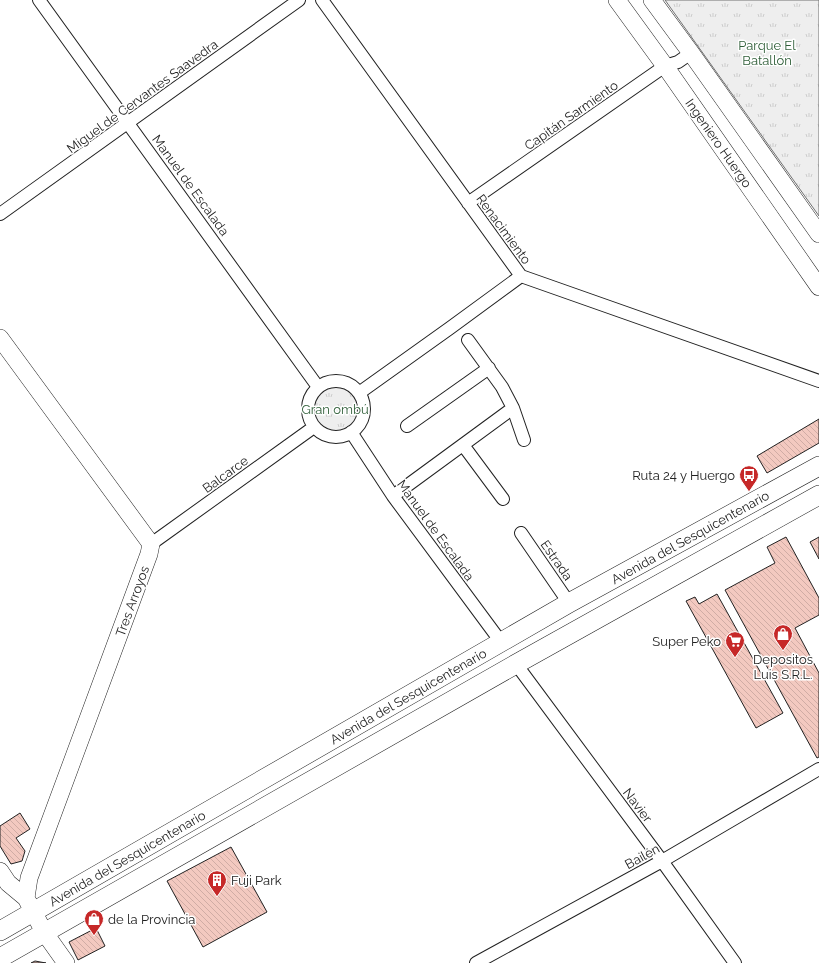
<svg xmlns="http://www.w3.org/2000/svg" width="819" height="963" font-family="Raleway,sans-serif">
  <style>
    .park { fill: url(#park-tufts); stroke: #6f6f6f }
    .building { fill: url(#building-back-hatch); stroke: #222 }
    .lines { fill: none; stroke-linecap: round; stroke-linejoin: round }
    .street-casing { stroke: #222; stroke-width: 14 }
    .secondary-casing { stroke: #222; stroke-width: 18 }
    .primary-casing { stroke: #222; stroke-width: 20 }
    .street { stroke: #fff; stroke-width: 12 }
    .secondary { stroke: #fff; stroke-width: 17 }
    .primary { stroke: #fff; stroke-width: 19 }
    .labels { text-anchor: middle; stroke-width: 3; stroke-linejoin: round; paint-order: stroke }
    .park-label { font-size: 13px; fill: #2f5e38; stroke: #fff }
    .street-label { font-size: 13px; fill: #222; stroke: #fff }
    .poi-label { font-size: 13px; fill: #222; stroke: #fff; text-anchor: end }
  </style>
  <defs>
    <pattern id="park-tufts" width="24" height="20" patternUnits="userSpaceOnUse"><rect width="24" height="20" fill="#eee"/><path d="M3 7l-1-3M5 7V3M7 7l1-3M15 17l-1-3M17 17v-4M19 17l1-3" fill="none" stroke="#ccc"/></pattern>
    <pattern id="building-back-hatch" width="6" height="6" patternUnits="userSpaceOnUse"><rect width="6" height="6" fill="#f3c9c0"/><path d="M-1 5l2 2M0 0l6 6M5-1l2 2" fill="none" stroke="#d0aca5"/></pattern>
  </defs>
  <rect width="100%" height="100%" fill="#fff"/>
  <!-- park -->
  <path class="park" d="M665 0H819V216Z
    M311 409a24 24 0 1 1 48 0a24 24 0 1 1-48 0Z"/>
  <!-- building -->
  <path class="building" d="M819 419V443L767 473 757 456Z
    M786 537 819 598V615L795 628 819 673V757L817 758 725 590 775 563 767 547Z
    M819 537V559L810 542Z
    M717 594 783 713 756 728 686 601 695 597 699 604Z
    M20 813 30 829 16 838 25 851 22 861 11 864 0 846V826Z
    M231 847 267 912 203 947 167 881Z
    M96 928 105 946 78 960 69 942Z
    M35 961 46 963H31Z"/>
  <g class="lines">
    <!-- street casing -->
    <g class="street-casing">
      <path id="street" d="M39 0 318 387
        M322 0 521 276 819 381
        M468 203 665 66 678 62 691 53
        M0 214 299 0
        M308 409a28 28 0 1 1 56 0a28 28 0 1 1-56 0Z
        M359 393 450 328 521 276
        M513 408 524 440
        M407 426 489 368
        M351 432 393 496 501 642
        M463 445 503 499
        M393 496 513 408 502 387 468 340
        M521 533 569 603
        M151 544 314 427
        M516 664 662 861 735 963
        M476 963 662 861 819 769"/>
    </g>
    <!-- secondary casing -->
    <g class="secondary-casing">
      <path id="secondary" d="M617 0 665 66 819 287
        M652 0 691 53 819 234
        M0 338 151 544 149 554 29 878 26 898
        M0 871 8 883 26 898 44 932 66 963"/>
    </g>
    <!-- primary casing -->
    <g class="primary-casing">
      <path id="primary" d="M0 931 569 603 819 466
        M0 958 516 664 819 495"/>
    </g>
    <!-- street -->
    <use href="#street" class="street"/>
    <!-- secondary -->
    <use href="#secondary" class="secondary"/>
    <!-- primary -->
    <use href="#primary" class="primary"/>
  </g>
  <!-- icons -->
  <defs>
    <g id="bus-pin" transform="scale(1)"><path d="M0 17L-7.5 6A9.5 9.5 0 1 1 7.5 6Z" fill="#c62828" stroke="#fff"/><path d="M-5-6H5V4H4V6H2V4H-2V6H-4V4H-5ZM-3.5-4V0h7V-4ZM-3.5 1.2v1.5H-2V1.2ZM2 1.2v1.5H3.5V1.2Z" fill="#fff"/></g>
    <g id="shop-pin" transform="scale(1)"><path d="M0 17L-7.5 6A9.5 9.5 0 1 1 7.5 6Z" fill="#c62828" stroke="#fff"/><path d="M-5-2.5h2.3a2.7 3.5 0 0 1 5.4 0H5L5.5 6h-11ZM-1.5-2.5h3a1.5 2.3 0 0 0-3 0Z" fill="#fff"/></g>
    <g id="supermarket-pin" transform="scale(1)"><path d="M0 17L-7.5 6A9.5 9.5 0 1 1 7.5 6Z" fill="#c62828" stroke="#fff"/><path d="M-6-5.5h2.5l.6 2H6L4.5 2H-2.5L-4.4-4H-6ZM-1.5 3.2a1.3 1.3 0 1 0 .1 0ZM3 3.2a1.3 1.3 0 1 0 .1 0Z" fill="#fff"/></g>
    <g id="building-pin" transform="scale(1)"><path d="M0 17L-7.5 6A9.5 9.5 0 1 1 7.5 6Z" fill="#c62828" stroke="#fff"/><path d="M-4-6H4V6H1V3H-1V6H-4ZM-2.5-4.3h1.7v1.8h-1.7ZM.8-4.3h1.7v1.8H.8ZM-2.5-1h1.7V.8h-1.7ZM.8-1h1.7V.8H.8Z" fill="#fff"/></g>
  </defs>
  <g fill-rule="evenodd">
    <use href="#bus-pin" x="749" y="475"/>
    <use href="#shop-pin" x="783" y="634"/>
    <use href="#supermarket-pin" x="735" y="641"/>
    <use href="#building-pin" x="217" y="880"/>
    <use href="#shop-pin" x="94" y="919"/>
  </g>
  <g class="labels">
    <!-- park labels -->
    <g class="park-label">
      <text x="767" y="50">Parque El<tspan x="767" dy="15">Batallón</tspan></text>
      <text x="335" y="414">Gran ombú</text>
    </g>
    <!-- street labels -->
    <g class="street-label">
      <text transform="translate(142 96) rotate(-36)" y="5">Miguel de Cervantes Saavedra</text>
      <text transform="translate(571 115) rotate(-35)" y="5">Capitán Sarmiento</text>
      <text transform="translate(719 143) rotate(55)" y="5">Ingeniero Huergo</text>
      <text transform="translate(191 185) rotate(54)" y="5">Manuel de Escalada</text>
      <text transform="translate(504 229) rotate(54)" y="5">Renacimiento</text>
      <text transform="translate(225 474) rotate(-36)" y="5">Balcarce</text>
      <text transform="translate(436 530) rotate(54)" y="5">Manuel de Escalada</text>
      <text transform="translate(690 537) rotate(-29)" y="5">Avenida del Sesquicentenario</text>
      <text transform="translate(557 560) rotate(55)" y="5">Estrada</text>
      <text transform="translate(132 601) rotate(-70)" y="5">Tres Arroyos</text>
      <text transform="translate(408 696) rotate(-30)" y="5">Avenida del Sesquicentenario</text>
      <text transform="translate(638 805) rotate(53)" y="5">Navier</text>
      <text transform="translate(642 856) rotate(-29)" y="5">Bailén</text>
      <text transform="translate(127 858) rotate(-30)" y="5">Avenida del Sesquicentenario</text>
    </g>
    <!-- poi labels -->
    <g class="poi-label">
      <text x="735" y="480">Ruta 24 y Huergo</text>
      <text x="721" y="646">Super Peko</text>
      <text x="783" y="664" text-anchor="middle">Depositos<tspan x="783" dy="15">Luis S.R.L.</tspan></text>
      <text x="231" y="885" text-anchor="start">Fuji Park</text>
      <text x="108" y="924" text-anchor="start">de la Provincia</text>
    </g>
  </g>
</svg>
